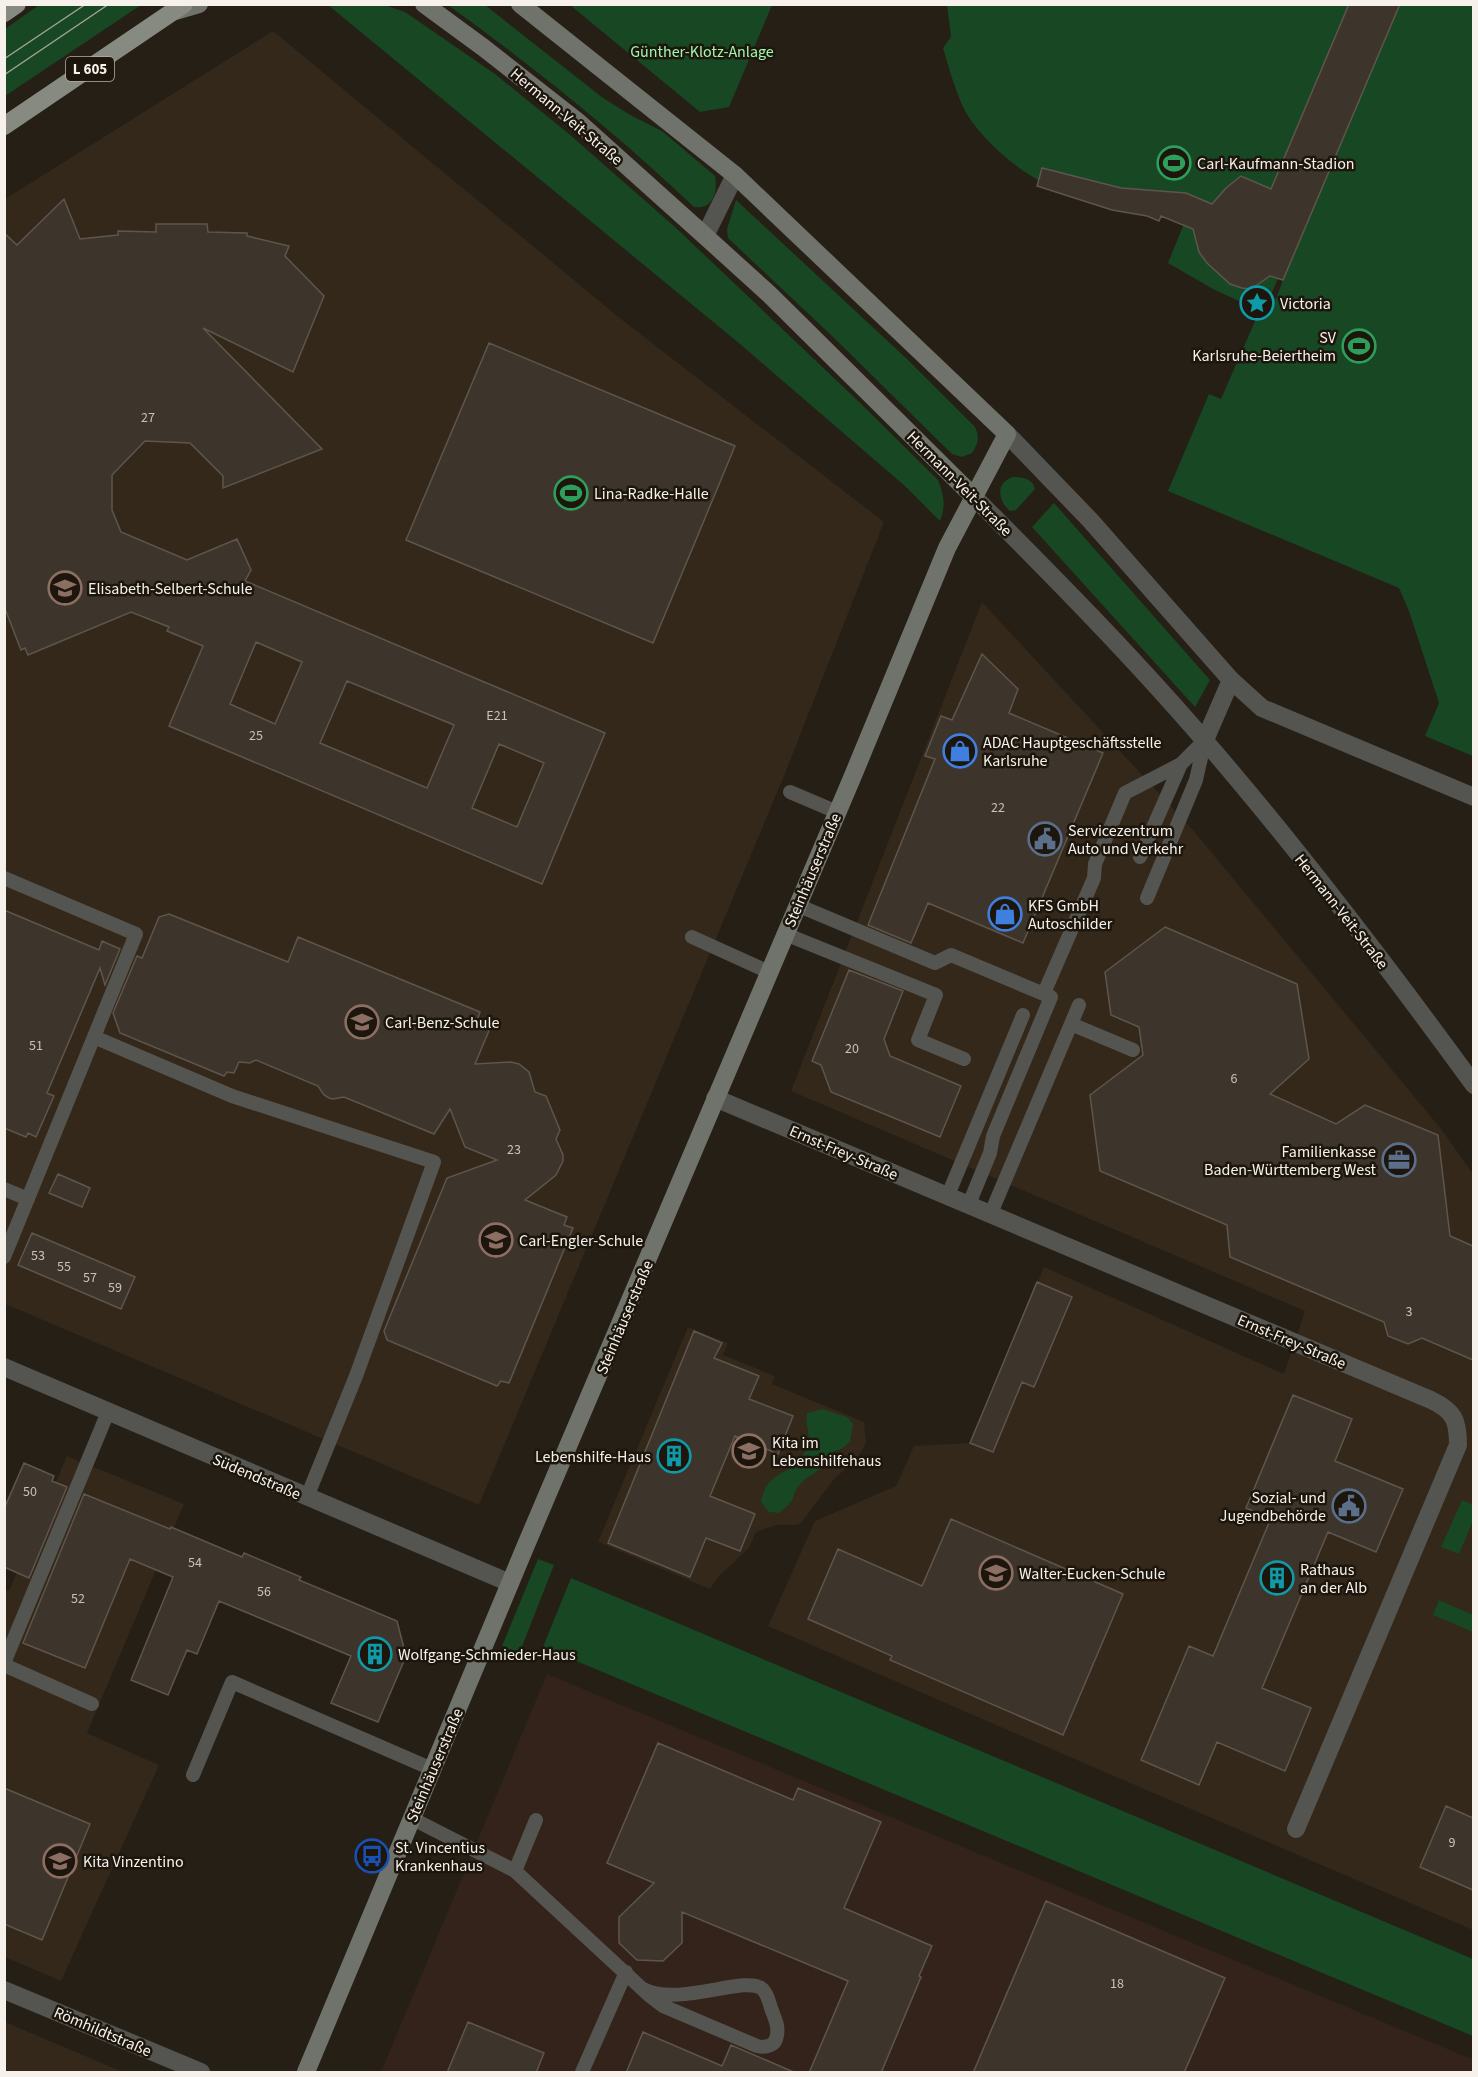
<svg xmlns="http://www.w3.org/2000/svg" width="1478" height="2077" font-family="'Source Sans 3',sans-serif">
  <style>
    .built { fill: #33281a }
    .medical { fill: #34231b }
    .green { fill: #174723 }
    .building { fill: #3d352c; stroke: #5e564c; stroke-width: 1.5; fill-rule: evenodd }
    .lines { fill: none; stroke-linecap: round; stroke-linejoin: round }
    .lane { stroke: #545550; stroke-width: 14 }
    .street { stroke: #545550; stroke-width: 18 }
    .secondary { stroke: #70736b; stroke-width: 18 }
    .primary { stroke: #878a80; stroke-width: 18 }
    .tram { stroke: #a6a19a; stroke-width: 1.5 }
    .labels { text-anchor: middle; stroke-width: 5; stroke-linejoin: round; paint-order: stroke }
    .number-label { font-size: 14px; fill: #c8c2bb }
    .shield { fill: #1c160d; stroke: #b5afa8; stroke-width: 1.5 }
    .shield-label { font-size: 15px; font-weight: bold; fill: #f6f1eb }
    .park-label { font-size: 16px; fill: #9ef8af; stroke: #1c160d }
    .street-label { font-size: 16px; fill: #f6f1eb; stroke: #1c160d }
    .poi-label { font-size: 16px; fill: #f6f1eb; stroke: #1c160d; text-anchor: start }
  </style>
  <rect width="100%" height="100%" fill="#261f16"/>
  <!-- built -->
  <path class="built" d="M273 31 621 319 884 522 784 776 479 1505 5 1304V199Z
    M982 602 1193 830 1442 1130 1473 1174V1930L1114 1776 768 1626 815 1521 896 1486 914 1446 971 1443 1044 1267 1284 1374 1305 1311 791 1091Z
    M688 1327 728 1343 723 1355 775 1376 772 1384 864 1422 866 1443 857 1459 835 1478 801 1523 796 1525H776L756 1532 749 1548 719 1576 710 1589 598 1542Z
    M67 1456 184 1504 87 1733 159 1765 61 1981 5 1957 4 1590 9 1591Z
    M5 2022 123 2072H5Z"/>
  <!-- medical -->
  <path class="medical" d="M547 1674 1474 2060 1473 2067 1470 2072H381Z"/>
  <!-- green -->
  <path class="green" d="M39 5V4L141 5 5 96V29Z
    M328 5H384L405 12 495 74 569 134 675 227 855 398 938 480C944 496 946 505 940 521L905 486 740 344Z
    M448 5H485L603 98 632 116 662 131 715 176C718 192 713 210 694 207 617 134 534 67 448 5Z
    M570 5H772L729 107 700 112Z
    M947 5H1473V756L1425 736 1439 703 1409 611 1399 588 1168 491 1209 394 1221 399 1266 296 1276 299 1283 280 1278 278 1271 295 1266 294 1258 310 1213 289 1168 263 1186 219 1161 216 1159 221C1123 206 1084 200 1049 185 1020 174 978 136 964 109 955 90 949 68 943 48L951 37Z
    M736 200 907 359 975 427C980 438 978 443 972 453L962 457 952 454 830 334 728 238 727 229Z
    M1013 477C1023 477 1033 479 1035 489L1016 510 1010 511C998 500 995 483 1013 477Z
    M1054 503 1210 680 1195 707 1032 527Z
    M822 1409 847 1417 853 1424 850 1442 841 1449 828 1454C818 1478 812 1470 799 1486 794 1491 794 1499 790 1503 787 1507 782 1510 779 1513L769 1512 761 1502C767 1467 792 1479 806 1450 813 1436 804 1426 807 1413Z
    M1462 1500 1473 1505V1521L1459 1554 1441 1547Z
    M538 1559 554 1565 521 1649 514 1651 502 1646Z
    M571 1578 1473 1959V2036L543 1647Z
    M1439 1600 1473 1615V1632L1433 1615Z"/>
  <!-- building -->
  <path class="building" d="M1349 4H1400L1283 280 1270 276 1251 289 1242 288 1230 284 1207 263 1199 252 1193 229 1161 216 1159 221 1147 216 1112 210 1037 186 1042 168 1121 188 1186 193 1212 204 1226 188 1241 176 1271 189Z
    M64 199 80 239 118 235V231L156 232V224H207L208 232 247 233V236L289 246 285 256 324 296 293 372 203 328 322 449 223 488V476L190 443 145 441 112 475V510L121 532 187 560 237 539 251 570 245 581 605 733 542 884 169 726 203 646 167 631 169 627 131 612 28 655 25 648 21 650 4 606V233L17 245ZM256 642 302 662 275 724 230 704ZM347 681 454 725 427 788 320 743ZM499 744 544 763 517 827 472 808Z
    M489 343 735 446 653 643 406 540Z
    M982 654 1018 689 1009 713 1103 753 1023 943 928 903 911 943 868 925 935 759 925 756 941 716 952 720Z
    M4 910 99 950 102 941 120 949 105 985 100 968 47 1093 54 1096 36 1137 28 1133 26 1137 4 1128Z
    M169 914 288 962 298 937 480 1012 477 1021 491 1026 475 1064 511 1062 519 1064 529 1072 535 1092 546 1096 560 1130 556 1139 563 1155V1161L556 1175 525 1200 567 1217 564 1225 573 1228 509 1383 501 1381 497 1386 387 1340 384 1331 447 1178 497 1160 465 1147 450 1109 434 1134 344 1097 333 1099 329 1098 324 1095 318 1086 256 1060 250 1063 239 1062 234 1073 227 1072 224 1076 120 1033 113 1013 137 956 142 958 159 917Z
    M1165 927 1297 984 1309 1059 1270 1094 1336 1124 1365 1105 1438 1135 1450 1236 1473 1246V1360L1422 1338 1408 1344 1388 1336 1384 1322 1230 1257 1227 1225 1100 1171 1090 1095 1143 1055 1139 1027 1111 1015 1105 972Z
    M849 970 903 991 884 1039 890 1056 961 1086 940 1137 831 1092 821 1065 812 1061Z
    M58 1174 90 1188 82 1207 49 1193Z
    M32 1233 135 1277 121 1309 18 1265Z
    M1037 1282 1072 1297 1034 1387 1022 1382 993 1452 970 1443Z
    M694 1331 722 1343 714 1358 759 1376 749 1399 793 1416 778 1454 735 1436 710 1496 755 1514 740 1551 706 1538 690 1577 608 1543Z
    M1293 1395 1352 1419 1335 1461 1403 1489 1376 1552 1328 1532 1262 1688 1311 1708 1285 1771 1217 1742 1199 1785 1141 1760 1189 1646 1213 1656 1271 1518 1246 1508Z
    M24 1463 54 1476 52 1481 67 1487 29 1578 4 1567V1509Z
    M84 1494 170 1529 171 1527 242 1557 244 1553 301 1577 299 1580 397 1621 406 1656 378 1722 331 1703 351 1656 219 1601 197 1654 187 1650 168 1695 131 1680 173 1577 130 1559 85 1668 23 1643Z
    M951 1519 1123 1594 1063 1735 890 1660 892 1656 808 1619 838 1549 922 1586Z
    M658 1743 793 1800 798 1788 881 1822 844 1908 932 1946 919 1976 921 1977 881 2073H809L848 1981 682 1912V1943L663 1961 637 1960 619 1943V1917L654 1883 607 1863Z
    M4 1788 90 1824 42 1940 4 1924Z
    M1446 1806 1473 1818V1890L1420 1867Z
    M1046 1901 1225 1978 1184 2073H973Z
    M468 2022 544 2053 536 2073H447Z
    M643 2032 722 2066 731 2045 796 2073H626Z"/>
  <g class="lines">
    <!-- lane -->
    <path class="lane" d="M790 792 837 812
      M1140 857 1181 764 1205 740
      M4 878 136 934 4 1257
      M1147 898 1196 780 1205 740
      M797 905 935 963 951 955 1051 997 993 1136 990 1153 969 1204
      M785 934 936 995 918 1040 964 1059
      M692 937 769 972
      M1044 993 1094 878 1095 864 1125 793 1181 764
      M1071 1024 1079 1005
      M94 1037 232 1096 434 1162 356 1376 307 1497
      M4 1189 28 1199
      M948 1195 1023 1015
      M991 1213 1071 1024 1133 1050
      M4 1663 108 1412
      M4 1665 92 1704
      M193 1775 232 1682 432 1769
      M411 1818 515 1871 650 1996 663 2006 757 2046C766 2048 776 2046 777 2035 779 2025 774 2017 771 2008 769 2002 767 1992 761 1988 744 1976 677 2007 643 1989
      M515 1871 536 1820
      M582 2072 626 1972"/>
    <!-- street -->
    <path class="street" d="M705 236 735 175
      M1007 434 1090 520 1231 680 1262 708 1474 797
      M974 497C1053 576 1132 656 1205 741 1300 851 1388 967 1474 1085
      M1205 740 1231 680
      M715 1098 1431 1400C1454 1411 1458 1420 1458 1445L1296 1829
      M4 1367 510 1583
      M4 1990 201 2072"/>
    <!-- secondary -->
    <path class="secondary" d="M424 4 484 48 577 121 705 236 769 294 974 497
      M175 11 199 4
      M306 2072 526 1545 852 778 947 548 1007 434 735 175 520 4"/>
    <!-- primary -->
    <path class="primary" d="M4 13 17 4
      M4 126 184 4"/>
    <!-- tram -->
    <path class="tram" d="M4 59 86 4
      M4 75 109 4"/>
  </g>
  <!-- icons -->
  <defs>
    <g id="stadium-ring" transform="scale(1.725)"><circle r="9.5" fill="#1c160d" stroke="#2e9e5b" stroke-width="1.5"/><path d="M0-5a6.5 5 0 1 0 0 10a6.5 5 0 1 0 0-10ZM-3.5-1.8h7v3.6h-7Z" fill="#2e9e5b"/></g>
    <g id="sight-ring" transform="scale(1.725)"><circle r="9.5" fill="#1c160d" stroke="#0f9aa8" stroke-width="1.5"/><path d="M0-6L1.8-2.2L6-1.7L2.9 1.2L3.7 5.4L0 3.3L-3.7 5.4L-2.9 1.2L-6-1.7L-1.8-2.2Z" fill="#0f9aa8"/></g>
    <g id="school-ring" transform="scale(1.725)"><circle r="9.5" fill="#1c160d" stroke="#8d6e63" stroke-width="1.5"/><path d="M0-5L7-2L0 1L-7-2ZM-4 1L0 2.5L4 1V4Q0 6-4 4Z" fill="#8d6e63"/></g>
    <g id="shop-ring" transform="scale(1.725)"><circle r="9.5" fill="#1c160d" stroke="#3f7fe0" stroke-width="1.5"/><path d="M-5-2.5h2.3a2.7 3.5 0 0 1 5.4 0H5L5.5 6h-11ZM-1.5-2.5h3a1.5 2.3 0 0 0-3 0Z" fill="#3f7fe0"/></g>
    <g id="civic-ring" transform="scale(1.725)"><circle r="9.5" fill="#1c160d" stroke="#5c6f8a" stroke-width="1.5"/><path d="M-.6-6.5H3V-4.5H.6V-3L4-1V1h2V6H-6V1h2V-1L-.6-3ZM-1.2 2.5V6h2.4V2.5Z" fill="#5c6f8a"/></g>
    <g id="office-ring" transform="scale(1.725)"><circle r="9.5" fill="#1c160d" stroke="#5c6f8a" stroke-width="1.5"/><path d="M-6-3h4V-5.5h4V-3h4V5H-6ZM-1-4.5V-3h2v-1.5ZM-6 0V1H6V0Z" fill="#5c6f8a"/></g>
    <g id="building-ring" transform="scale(1.725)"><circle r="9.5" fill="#1c160d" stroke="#0f9aa8" stroke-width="1.5"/><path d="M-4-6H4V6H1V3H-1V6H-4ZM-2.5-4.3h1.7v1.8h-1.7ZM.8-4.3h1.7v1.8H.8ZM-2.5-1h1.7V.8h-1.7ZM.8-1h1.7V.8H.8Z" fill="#0f9aa8"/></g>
    <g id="bus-ring" transform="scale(1.725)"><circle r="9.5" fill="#1c160d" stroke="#1a4fb4" stroke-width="1.5"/><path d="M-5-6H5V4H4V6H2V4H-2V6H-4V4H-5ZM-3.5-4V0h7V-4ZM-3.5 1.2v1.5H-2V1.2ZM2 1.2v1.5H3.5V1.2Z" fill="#1a4fb4"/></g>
  </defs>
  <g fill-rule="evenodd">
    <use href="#stadium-ring" x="1174" y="163"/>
    <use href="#sight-ring" x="1257" y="303"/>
    <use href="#stadium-ring" x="1359" y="346"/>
    <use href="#stadium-ring" x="571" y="493"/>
    <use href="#school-ring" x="65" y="588"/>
    <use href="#shop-ring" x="960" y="751"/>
    <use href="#civic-ring" x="1045" y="839"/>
    <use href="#shop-ring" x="1005" y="914"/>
    <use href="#school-ring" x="362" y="1022"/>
    <use href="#office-ring" x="1399" y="1160"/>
    <use href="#school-ring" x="496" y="1240"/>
    <use href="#school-ring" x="749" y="1451"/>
    <use href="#building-ring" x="674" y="1456"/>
    <use href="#civic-ring" x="1349" y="1506"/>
    <use href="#school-ring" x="996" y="1573"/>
    <use href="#building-ring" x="1277" y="1578"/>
    <use href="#building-ring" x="375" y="1654"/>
    <use href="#bus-ring" x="372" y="1856"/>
    <use href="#school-ring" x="60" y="1861"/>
  </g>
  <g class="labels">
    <!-- number labels -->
    <g class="number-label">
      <text x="148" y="422">27</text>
      <text x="497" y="720">E21</text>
      <text x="256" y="740">25</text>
      <text x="998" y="812">22</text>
      <text x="36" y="1050">51</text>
      <text x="852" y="1053">20</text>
      <text x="1234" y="1083">6</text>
      <text x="514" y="1154">23</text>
      <text x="38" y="1260">53</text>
      <text x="64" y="1271">55</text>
      <text x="90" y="1282">57</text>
      <text x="115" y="1292">59</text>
      <text x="1409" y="1316">3</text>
      <text x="30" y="1496">50</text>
      <text x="195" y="1567">54</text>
      <text x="264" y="1596">56</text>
      <text x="78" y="1603">52</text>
      <text x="1452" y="1847">9</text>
      <text x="1117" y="1988">18</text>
    </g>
    <!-- shield labels -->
    <rect class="shield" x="66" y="57" width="48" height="24" rx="4.5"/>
    <g class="shield-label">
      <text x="90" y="74">L 605</text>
    </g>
    <!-- park labels -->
    <g class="park-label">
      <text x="702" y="57">Günther-Klotz-Anlage</text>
    </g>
    <!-- street labels -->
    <g class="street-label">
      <text transform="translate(567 116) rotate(40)" y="6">Hermann-Veit-Straße</text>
      <text transform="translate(960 483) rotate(45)" y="6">Hermann-Veit-Straße</text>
      <text transform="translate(812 870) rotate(-67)" y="6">Steinhäuserstraße</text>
      <text transform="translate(1342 911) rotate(52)" y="6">Hermann-Veit-Straße</text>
      <text transform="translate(844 1152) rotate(23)" y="6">Ernst-Frey-Straße</text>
      <text transform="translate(624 1317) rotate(-67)" y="6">Steinhäuserstraße</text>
      <text transform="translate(1292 1341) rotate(23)" y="6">Ernst-Frey-Straße</text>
      <text transform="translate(257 1476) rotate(23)" y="6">Südendstraße</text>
      <text transform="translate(434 1765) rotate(-67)" y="6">Steinhäuserstraße</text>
      <text transform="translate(103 2031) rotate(23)" y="6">Römhildtstraße</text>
    </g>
    <!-- poi labels -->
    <g class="poi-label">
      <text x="1197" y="169">Carl-Kaufmann-Stadion</text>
      <text x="1280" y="309">Victoria</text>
      <text x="1336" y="343" text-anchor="end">SV<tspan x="1336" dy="18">Karlsruhe-Beiertheim</tspan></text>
      <text x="594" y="499">Lina-Radke-Halle</text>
      <text x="88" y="594">Elisabeth-Selbert-Schule</text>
      <text x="983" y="748">ADAC Hauptgeschäftsstelle<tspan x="983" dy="18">Karlsruhe</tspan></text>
      <text x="1068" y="836">Servicezentrum<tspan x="1068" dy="18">Auto und Verkehr</tspan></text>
      <text x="1028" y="911">KFS GmbH<tspan x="1028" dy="18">Autoschilder</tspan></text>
      <text x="385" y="1028">Carl-Benz-Schule</text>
      <text x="1376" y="1157" text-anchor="end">Familienkasse<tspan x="1376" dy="18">Baden-Württemberg West</tspan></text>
      <text x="519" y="1246">Carl-Engler-Schule</text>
      <text x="772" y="1448">Kita im<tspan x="772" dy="18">Lebenshilfehaus</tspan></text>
      <text x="651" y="1462" text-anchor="end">Lebenshilfe-Haus</text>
      <text x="1326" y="1503" text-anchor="end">Sozial- und<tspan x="1326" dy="18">Jugendbehörde</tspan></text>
      <text x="1300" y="1575">Rathaus<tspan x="1300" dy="18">an der Alb</tspan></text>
      <text x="1019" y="1579">Walter-Eucken-Schule</text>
      <text x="398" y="1660">Wolfgang-Schmieder-Haus</text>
      <text x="395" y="1853">St. Vincentius<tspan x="395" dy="18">Krankenhaus</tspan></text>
      <text x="83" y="1867">Kita Vinzentino</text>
    </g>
  </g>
  <!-- border -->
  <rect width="1478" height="2077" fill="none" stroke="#f6f1eb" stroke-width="12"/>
</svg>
